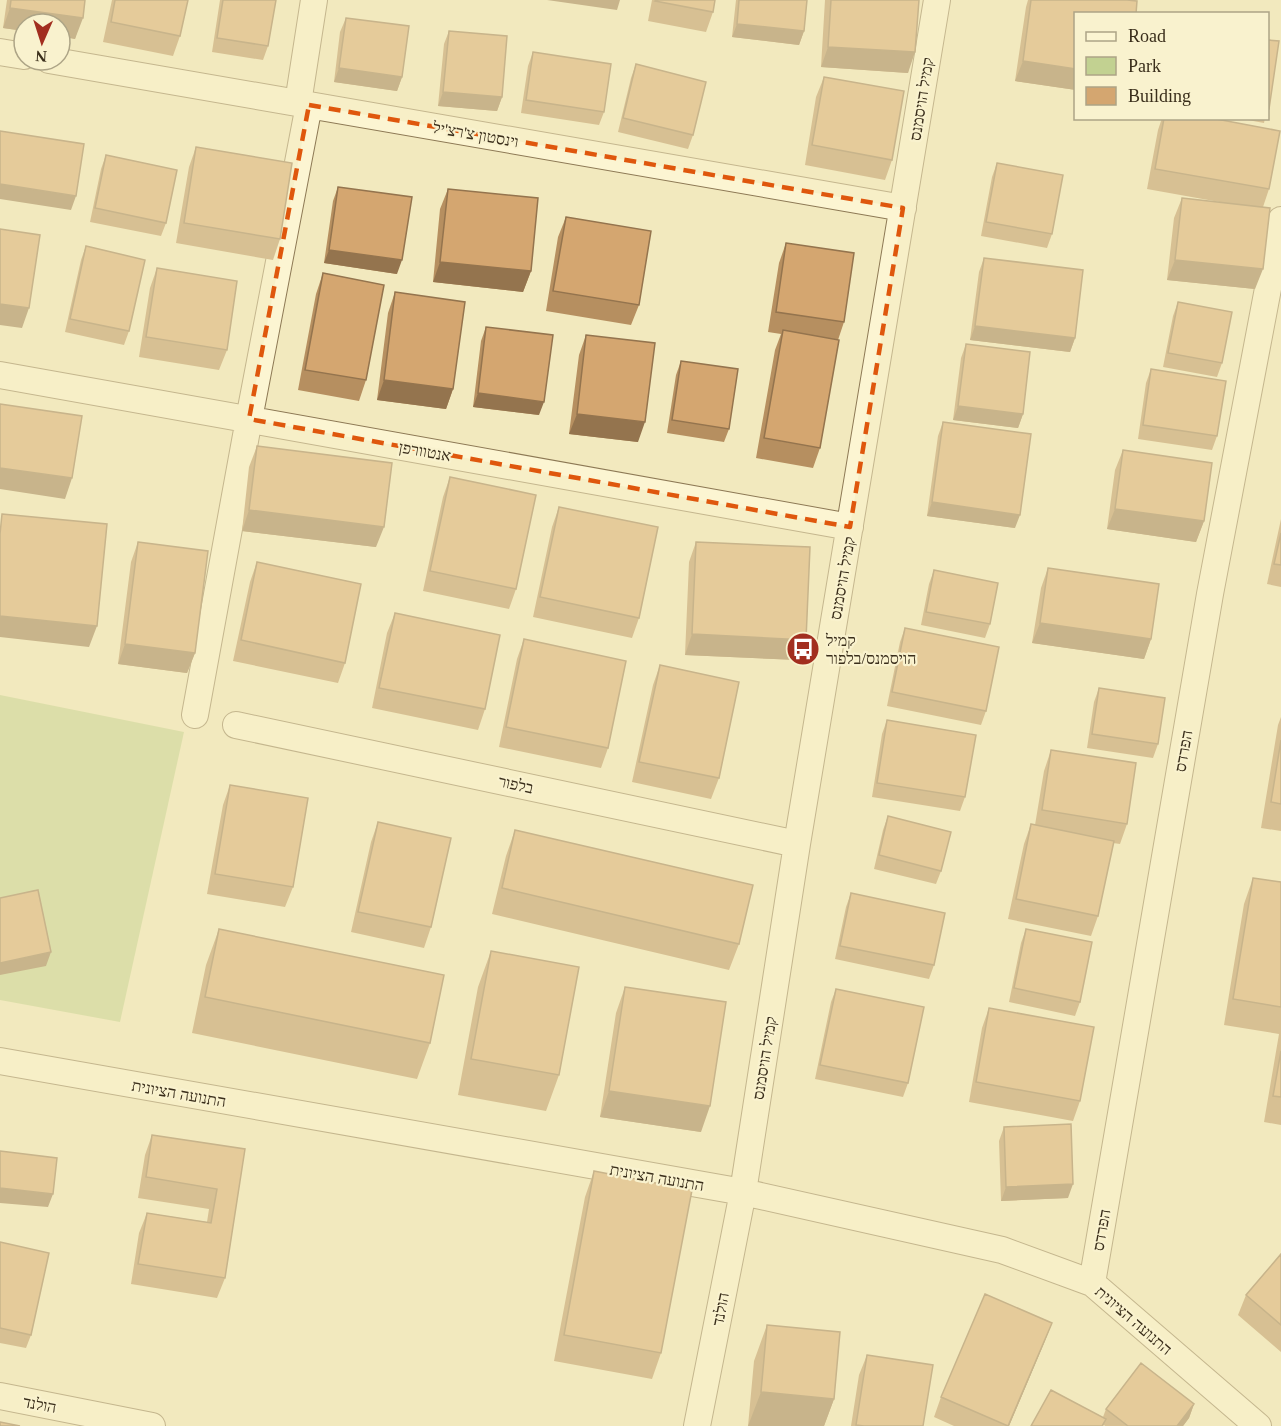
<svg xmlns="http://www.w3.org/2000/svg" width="1281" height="1426" font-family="'Times New Roman',Heebo,serif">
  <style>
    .green { fill: #c2d191 }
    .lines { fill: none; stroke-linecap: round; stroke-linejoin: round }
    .street-casing { stroke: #8d7955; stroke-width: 28 }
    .street { stroke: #fcf5d2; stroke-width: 26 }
    .wall { fill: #b68f60 }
    .shaded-wall { fill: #94744e }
    .building { fill: #d4a670; stroke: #94744e; stroke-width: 1.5 }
    .marked { fill: none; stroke: #df570d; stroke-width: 4.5; stroke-dasharray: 12 8; stroke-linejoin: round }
    .labels { text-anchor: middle; stroke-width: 4.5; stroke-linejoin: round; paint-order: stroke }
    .street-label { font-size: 16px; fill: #3a2e1b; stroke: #f9f2ce }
    .poi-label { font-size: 16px; fill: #3a2e1b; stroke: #f9f2ce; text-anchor: start }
  </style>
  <rect width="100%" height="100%" fill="#f2e9be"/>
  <!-- green -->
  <path class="green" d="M0 695 184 732 120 1022 0 1000Z"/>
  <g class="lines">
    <!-- street casing -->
    <g class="street-casing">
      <path id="street" d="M0 52 24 56
        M49 60 903 208
        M298 103 314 0
        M0 375 850 527
        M195 715 249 419 309 105
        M236 725 797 844
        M0 1061 743 1192 1002 1250 1092 1283 1258 1426
        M1092 1283 1210 594 1281 220
        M0 1396 152 1426
        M697 1426 743 1192 797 844 937 0"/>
    </g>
    <!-- street -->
    <use href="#street" class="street"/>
  </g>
  <!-- wall -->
  <path class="wall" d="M7 0H85L75 39 60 36V24H24V31L3 28Z
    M112 0H188L180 36 173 56 103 42Z
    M220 0H276L268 46 263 60 212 52Z
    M652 0H715L713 12 706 32 648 21Z
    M736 0H807L804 31 799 45 732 37Z
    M825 0H919L908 73 821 67Z
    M1028 0H1127L1076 14V90L1015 81 1026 7Z
    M346 18 402 77 397 91 334 82 340 32Z
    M449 31 502 97 497 111 438 106 444 44Z
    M533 52 604 112 599 125 521 113 528 66Z
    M636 64 693 135 688 149 618 132 631 78Z
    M824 77 892 160 885 180 805 165 816 97Z
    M1162 118H1211L1269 189 1263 207 1255 289 1167 280 1174 218 1182 198 1225 203 1147 189 1158 130Z
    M1237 118H1265L1264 123Z
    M196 147 280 239 273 260 176 243 189 167Z
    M106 155 166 223 161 236 90 222 101 169Z
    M997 163 1052 234 1047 248 981 236 992 177Z
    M338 187 397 274 324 263 333 201Z
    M448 189 531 271 523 292 433 282 440 209Z
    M566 217 639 305 631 325 546 311 558 237Z
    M786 243 844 322 838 340 820 448 813 468 756 458 775 350 781 334 768 332 779 263Z
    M86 246 129 331 124 345 65 332 81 260Z
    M984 258 1075 338 1070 352 970 340 979 272Z
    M157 268 227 350 219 370 139 357 150 288Z
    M323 273 366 380 359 401 298 390 316 294Z
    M395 292 453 389 446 409 377 400 388 313Z
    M1178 302 1222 363 1217 377 1163 367 1173 316Z
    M486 327 539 415 473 407 481 341Z
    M586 335 638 442 569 434 579 355Z
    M966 344 1023 414 1018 428 953 420 961 358Z
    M681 361 729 429 724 442 667 433 676 375Z
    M1151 369 1217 436 1212 450 1138 439 1146 383Z
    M943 422 1015 528 927 516 938 436Z
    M257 446 376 547 242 531 249 467Z
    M1123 450 1204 521 1196 542 1107 529 1115 470Z
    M450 477 516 589 509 609 423 591 443 497Z
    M559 507 639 618 632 638 533 617 552 527Z
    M1281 519V587L1267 584Z
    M138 542 195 653 187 673 118 664 131 562Z
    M696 542 806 640 798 660 685 655 689 562Z
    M257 562 345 663 338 683 233 661 250 582Z
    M1048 568 1151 639 1144 659 1032 643 1041 588Z
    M934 570 990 624 985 638 921 625 929 584Z
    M395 613 485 709 478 730 372 708 387 633Z
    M905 628 986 711 981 725 887 706 900 642Z
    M524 639 608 748 601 768 499 747 517 659Z
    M660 665 719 778 711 799 632 782 653 685Z
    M1099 688 1158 744 1153 758 1087 748 1094 702Z
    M1281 717V831L1261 828 1278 725Z
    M887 720 965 797 960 811 872 797 882 734Z
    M1051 750 1127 824 1120 844 1113 843 1098 916 1091 936 1008 919 1024 844 1031 824 1035 825 1044 771Z
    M230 785 293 887 285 907 207 894 223 805Z
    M888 816 941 871 936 884 874 869 883 830Z
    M378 822 431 927 424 948 351 932 371 842Z
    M515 830 739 944 729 970 492 914 506 856Z
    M1253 878 1281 882V1125L1264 1122 1279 1034 1224 1025 1244 904Z
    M851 893 934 965 929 979 835 959 846 907Z
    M219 929 430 1043 417 1079 192 1033 206 965Z
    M1026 929 1080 1002 1075 1016 1009 1002 1021 943Z
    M491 951 559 1075 546 1111 458 1095 478 987Z
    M625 987 701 1132 600 1117 616 1013Z
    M836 989 908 1083 903 1097 815 1079 831 1002Z
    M989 1008 1080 1101 1073 1121 969 1102 982 1028Z
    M1004 1127 1068 1198 1001 1201 999 1141Z
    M152 1135 245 1149 225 1278 217 1298 131 1284 139 1233 147 1213 207 1222 209 1209 138 1198 145 1155Z
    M594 1171 661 1353 652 1379 554 1361 585 1197Z
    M0 1242 31 1335 26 1348 0 1343Z
    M1281 1254V1352L1238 1315 1246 1295Z
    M1052 1323 1044 1343 1009 1426H954L934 1417 941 1397Z
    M767 1325 834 1399 824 1426H748L754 1361Z
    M867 1355 923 1426H851L859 1375Z
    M1194 1404 1189 1418 1183 1426H1105L1104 1425 1103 1426H1031L1103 1417 1106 1409Z"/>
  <!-- shaded-wall -->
  <path class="shaded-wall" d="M547 0H620L617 10Z
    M10 8 83 18 75 39 60 36V24H24V31L3 28Z
    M737 24 804 31 799 45 732 37Z
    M828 47 915 52 908 73 821 67Z
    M1023 61 1076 69V90L1015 81Z
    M339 68 402 77 397 91 334 82Z
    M443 92 502 97 497 111 438 106Z
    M0 184 76 196 71 210 0 199Z
    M329 250 402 260 397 274 324 263Z
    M1175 260 1263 269 1255 289 1167 280Z
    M440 262 531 271 523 292 433 282Z
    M0 304 29 308 22 328 0 325Z
    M975 326 1075 338 1070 352 970 340Z
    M384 380 453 389 446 409 377 400Z
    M478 393 544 402 539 415 473 407Z
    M958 406 1023 414 1018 428 953 420Z
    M577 414 645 422 638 442 569 434Z
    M0 468 72 478 65 499 0 489Z
    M932 502 1020 515 1015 528 927 516Z
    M1115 509 1204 521 1196 542 1107 529Z
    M249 510 384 527 376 547 242 531Z
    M0 616 97 626 89 647 0 637Z
    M1040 623 1151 639 1144 659 1032 643Z
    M692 634 806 640 798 660 685 655Z
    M125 644 195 653 187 673 118 664Z
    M51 952 46 966 0 975V963Z
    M609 1091 710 1106 701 1132 600 1117Z
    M1073 1184 1068 1198 1001 1201 1006 1187Z
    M0 1188 53 1194 48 1207 0 1203Z
    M1052 1323 1044 1343 1009 1426H1008Z
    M761 1392 834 1399 824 1426H748Z
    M1194 1404 1189 1418 1183 1426H1177Z"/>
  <!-- building -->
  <path class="building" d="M11 0H85L83 18 10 8Z
    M115 0H188L180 36 111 22Z
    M223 0H276L268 46 217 38Z
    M656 0H715L713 12 655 1Z
    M739 0H807L804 31 737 24Z
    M831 0H919L915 52 828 47Z
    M1031 0H1127L1137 1 1136 14H1076V69L1023 61Z
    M346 18 409 26 402 77 339 68Z
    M449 31 507 36 502 97 443 92Z
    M1268 40 1279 41 1269 109H1268Z
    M533 52 611 64 604 112 526 100Z
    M636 64 706 82 693 135 623 118Z
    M824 77 904 91 892 160 812 145Z
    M1164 118H1211L1280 131 1269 189 1155 169Z
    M0 131 84 144 76 196 0 184Z
    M196 147 292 163 280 239 184 223Z
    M106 155 177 170 166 223 95 208Z
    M997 163 1063 175 1052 234 986 222Z
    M338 187 412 197 402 260 329 250Z
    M448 189 538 198 531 271 440 262Z
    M1182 198 1270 208 1263 269 1175 260Z
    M566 217 651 231 639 305 553 291Z
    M0 229 40 235 29 308 0 304Z
    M786 243 854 253 844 322 776 312Z
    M86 246 145 260 129 331 70 319Z
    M984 258 1083 270 1075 338 975 326Z
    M157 268 237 281 227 350 146 337Z
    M323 273 384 285 366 380 305 370Z
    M395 292 465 302 453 389 384 380Z
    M1178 302 1232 312 1222 363 1168 353Z
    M486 327 553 335 544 402 478 393Z
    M783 330 839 340 820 448 764 438Z
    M586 335 655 343 645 422 577 414Z
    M966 344 1030 352 1023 414 958 406Z
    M681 361 738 369 729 429 672 420Z
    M1151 369 1226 381 1217 436 1143 425Z
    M0 404 82 416 72 478 0 468Z
    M943 422 1031 434 1020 515 932 502Z
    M257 446 392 463 384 527 249 510Z
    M1123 450 1212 463 1204 521 1115 509Z
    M450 477 536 495 516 589 430 571Z
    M559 507 658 527 639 618 540 597Z
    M2 514 107 524 97 626 0 616V534Z
    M1281 533V565L1274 564Z
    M138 542 208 551 195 653 125 644Z
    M696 542 810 547 806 640 692 634Z
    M257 562 361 584 345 663 241 640Z
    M1048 568 1159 584 1151 639 1040 623Z
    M934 570 998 583 990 624 926 612Z
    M395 613 500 635 485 709 379 688Z
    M905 628 999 647 986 711 892 692Z
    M524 639 626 661 608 748 506 727Z
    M660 665 739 682 719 778 639 762Z
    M1099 688 1165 698 1158 744 1092 734Z
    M887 720 976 735 965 797 877 783Z
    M1281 740V804L1271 802Z
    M1051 750 1136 763 1127 824 1042 810Z
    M230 785 308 798 293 887 215 874Z
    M888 816 951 832 941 871 879 855Z
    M378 822 451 838 431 927 358 912Z
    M1031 824 1114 841 1098 916 1016 899Z
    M515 830 753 885 739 944 502 888Z
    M1253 878 1281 882V1007L1233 999Z
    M38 890 51 952 0 963V898Z
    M851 893 945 913 934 965 840 946Z
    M219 929 444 975 430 1043 205 997Z
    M1026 929 1092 942 1080 1002 1014 988Z
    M491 951 579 967 559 1075 471 1059Z
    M625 987 726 1002 710 1106 609 1091Z
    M836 989 924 1007 908 1083 820 1065Z
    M989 1008 1094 1027 1080 1101 976 1082Z
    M1281 1051V1097L1273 1096Z
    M1071 1124 1073 1184 1006 1187 1004 1127Z
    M152 1135 245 1149 225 1278 138 1264 147 1213 211 1223 217 1189 146 1177Z
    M0 1151 57 1158 53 1194 0 1188Z
    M594 1171 692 1190 661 1353 564 1335Z
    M0 1242 49 1253 31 1335 0 1328Z
    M1281 1254V1325L1246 1295Z
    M985 1294 1052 1323 1008 1426 941 1397Z
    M767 1325 840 1332 834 1399 761 1392Z
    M867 1355 933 1365 923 1426H864L856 1425Z
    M1141 1363 1194 1404 1177 1426H1128L1106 1409Z
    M1051 1390 1106 1419 1102 1426H1031Z
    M0 1422 20 1426H0Z"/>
  <!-- marked area -->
  <path d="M0 0H1281V1426H0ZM309 105 903 208 850 527 249 419Z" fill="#f2e9be" fill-opacity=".55" fill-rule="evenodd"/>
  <path class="marked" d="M309 105 903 208 850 527 249 419Z"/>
  <!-- icons -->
  <defs>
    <g id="bus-disc" transform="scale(1.725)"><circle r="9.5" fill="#a22e1f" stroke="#f9f2ce"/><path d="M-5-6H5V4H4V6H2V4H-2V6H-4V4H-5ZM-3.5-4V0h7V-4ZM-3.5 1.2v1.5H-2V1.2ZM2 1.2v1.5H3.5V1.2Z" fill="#fff"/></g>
  </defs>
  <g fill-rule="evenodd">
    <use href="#bus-disc" x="803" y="649"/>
  </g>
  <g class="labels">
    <!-- street labels -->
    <g class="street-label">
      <text transform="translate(921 99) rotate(-81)" y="6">קמיל הויסמנס</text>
      <text transform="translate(476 134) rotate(10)" y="6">וינסטון צ'רצ'יל</text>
      <text transform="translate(425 451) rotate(10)" y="6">אנטוורפן</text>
      <text transform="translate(842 578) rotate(-80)" y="6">קמיל הויסמנס</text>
      <text transform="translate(1183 751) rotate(-80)" y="6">הפרדס</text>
      <text transform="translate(516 784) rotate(12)" y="6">בלפור</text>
      <text transform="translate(764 1058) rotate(-81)" y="6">קמיל הויסמנס</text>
      <text transform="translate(179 1093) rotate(10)" y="6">התנועה הציונית</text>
      <text transform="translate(657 1177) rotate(10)" y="6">התנועה הציונית</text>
      <text transform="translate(1101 1230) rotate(-80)" y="6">הפרדס</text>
      <text transform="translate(720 1309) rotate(-79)" y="6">הולנד</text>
      <text transform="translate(1134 1320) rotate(41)" y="6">התנועה הציונית</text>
      <text transform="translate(40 1404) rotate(11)" y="6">הולנד</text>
    </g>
    <!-- poi labels -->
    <g class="poi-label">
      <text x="826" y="646">קמיל<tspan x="826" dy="18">הויסמנס/בלפור</tspan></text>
    </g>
  </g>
  <!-- legend -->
  <rect x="1074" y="12" width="195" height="108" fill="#f9f2ce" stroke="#ada486" stroke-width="1.5"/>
  <rect x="1086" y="32" width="30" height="9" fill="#fcf5d2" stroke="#ada486" stroke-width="1.5"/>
  <text x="1128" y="42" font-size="18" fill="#3a2e1b">Road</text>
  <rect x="1086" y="57" width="30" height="18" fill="#c2d191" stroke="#ada486" stroke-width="1.5"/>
  <text x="1128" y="72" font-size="18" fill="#3a2e1b">Park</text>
  <rect x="1086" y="87" width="30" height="18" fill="#d4a670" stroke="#ada486" stroke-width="1.5"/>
  <text x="1128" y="102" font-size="18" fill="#3a2e1b">Building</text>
  <!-- north arrow -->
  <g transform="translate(42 42) rotate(183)"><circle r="28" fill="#f9f2ce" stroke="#ada486" stroke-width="1.5"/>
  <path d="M0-4.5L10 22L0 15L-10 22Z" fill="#a22e1f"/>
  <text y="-9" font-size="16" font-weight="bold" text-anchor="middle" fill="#3a2e1b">N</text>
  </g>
</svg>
